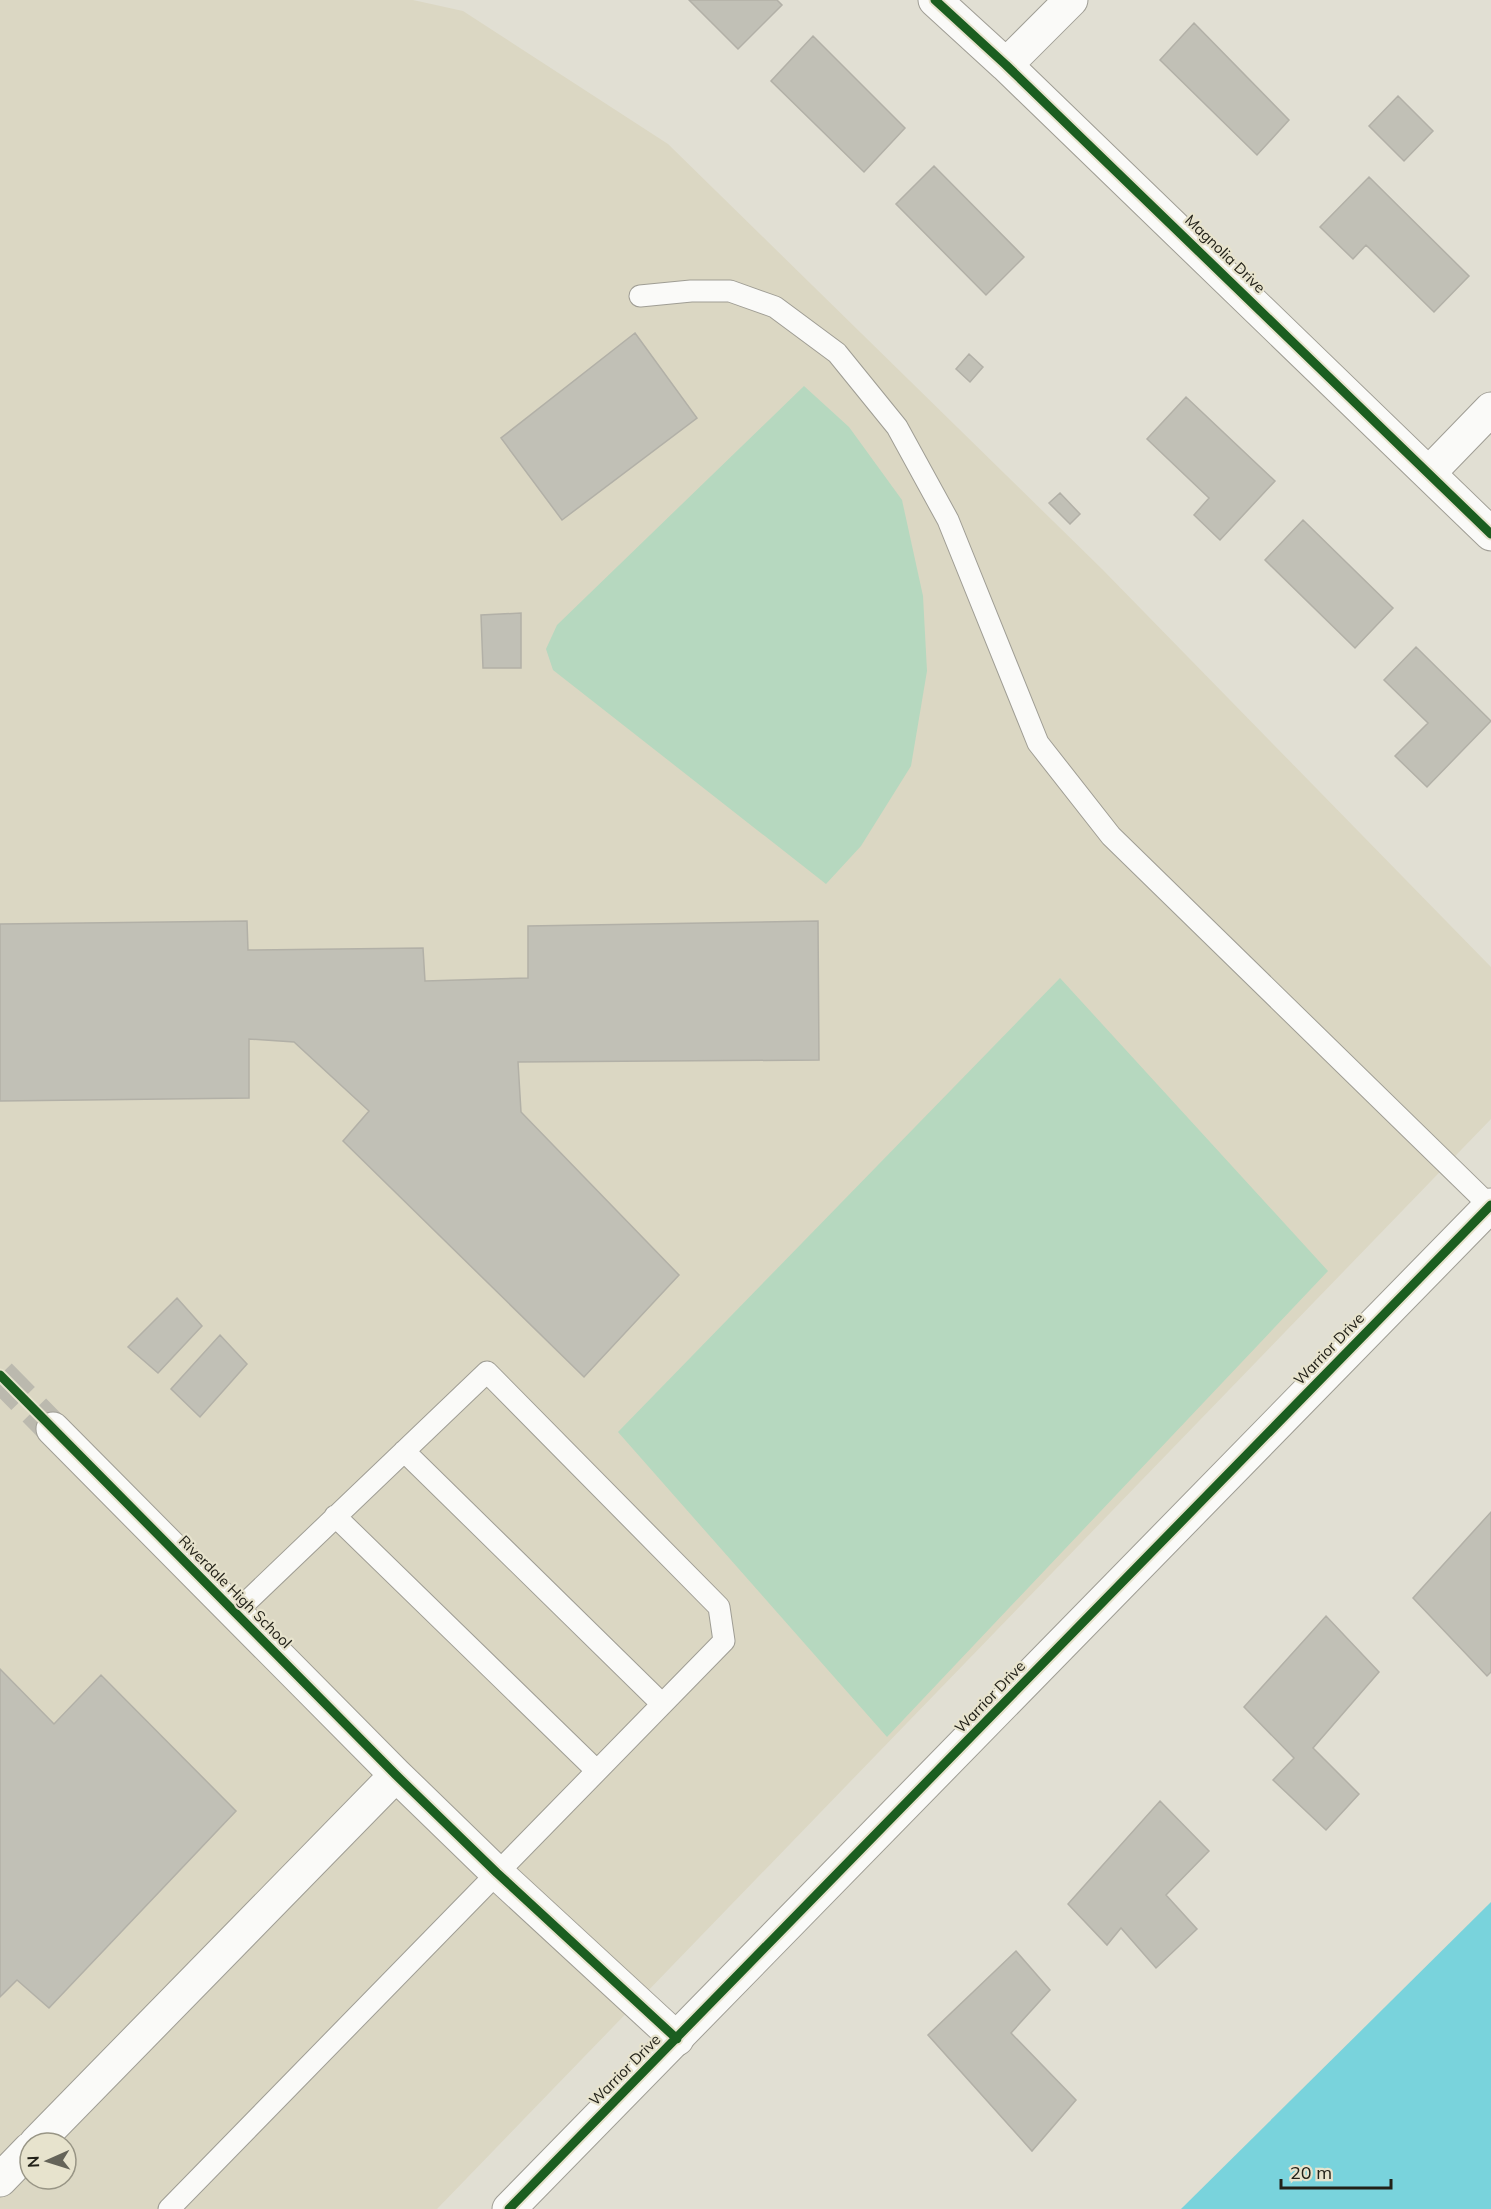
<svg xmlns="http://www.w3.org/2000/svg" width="1491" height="2209" font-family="Mulish,sans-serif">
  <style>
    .built { fill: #dbd7c3; fill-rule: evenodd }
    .green { fill: #b6d8bf }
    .water { fill: #79d3dc }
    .building { fill: #c1c0b6; stroke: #b2b0a7; stroke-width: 1.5 }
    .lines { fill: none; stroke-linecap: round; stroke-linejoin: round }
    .street-tunnel { stroke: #bbb9ae; stroke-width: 33; stroke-dasharray: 33 16; stroke-linecap: butt }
    .lane-casing { stroke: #9f9d94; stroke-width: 23 }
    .street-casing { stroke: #9f9d94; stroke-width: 35 }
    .secondary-casing { stroke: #9f9d94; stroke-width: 35 }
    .lane { stroke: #fafaf8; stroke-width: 21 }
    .street { stroke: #fafaf8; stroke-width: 33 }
    .secondary { stroke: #fafaf8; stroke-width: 33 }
    .cycleway-casing { stroke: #e7e3cd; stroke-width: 13 }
    .cycleway { stroke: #1b5e20; stroke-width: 9 }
    .labels { text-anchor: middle; stroke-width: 4.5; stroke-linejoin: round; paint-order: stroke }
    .street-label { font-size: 15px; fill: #222118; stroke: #e7e3cd }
  </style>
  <rect width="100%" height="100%" fill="#e1dfd3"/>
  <!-- built -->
  <path class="built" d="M0 0H413L463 11 668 144 1102 569 1491 967V1119L437 2209H0ZM30 2143H66V2179H30Z"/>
  <!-- green -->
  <path class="green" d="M804 386 849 427 902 500 923 596 927 671 911 766 861 846 826 884 553 670 546 649 557 625Z
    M1060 978 1328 1271 887 1737 618 1432Z"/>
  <!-- water -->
  <path class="water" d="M1491 1902V2209H1181Z"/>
  <!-- building -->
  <path class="building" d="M689 0H777L782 5 738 49Z
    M1194 23 1289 120 1257 155 1160 60Z
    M813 36 905 128 864 172 771 81Z
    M1398 96 1433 131 1404 161 1369 126Z
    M934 166 1024 257 986 295 896 204Z
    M1369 177 1469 276 1434 312 1366 245 1353 259 1320 227Z
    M635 333 697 418 562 520 501 438Z
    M969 354 983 367 970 382 956 369Z
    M1186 397 1275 481 1220 540 1194 515 1209 498 1147 439Z
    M1060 493 1080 514 1070 524 1049 503Z
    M1303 520 1393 608 1355 648 1265 560Z
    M521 613V668H483L481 615Z
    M1416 647 1491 721 1427 787 1395 756 1428 723 1384 680Z
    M247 921 248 950 423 948 425 981 528 978V926L818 921 819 1060 518 1062 521 1112 679 1275 584 1377 343 1141 369 1111 294 1042 249 1039V1098L0 1101V924Z
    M177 1298 202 1326 158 1373 128 1347Z
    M220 1335 247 1364 200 1417 171 1389Z
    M1491 1512V1672L1487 1676 1413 1598Z
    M1326 1616 1379 1672 1313 1748 1359 1794 1326 1830 1273 1780 1294 1758 1244 1707Z
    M0 1669 54 1724 101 1675 236 1811 49 2008 17 1980 0 1997Z
    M1160 1801 1209 1851 1166 1895 1197 1929 1156 1968 1121 1928 1107 1945 1068 1904Z
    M1016 1951 1050 1990 1011 2033 1076 2100 1032 2151 928 2035Z"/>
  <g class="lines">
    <!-- street-tunnel -->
    <path class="street-tunnel" d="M0 1375 53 1429"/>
    <!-- lane casing -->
    <g class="lane-casing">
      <path id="lane" d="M640 296 691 291H730L775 307 837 353 897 427 948 520 1038 743 1111 836 1490 1206
        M404 1451 661 1703
        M335 1516 596 1770
        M169 2209 724 1641 719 1607 487 1372 235 1613"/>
    </g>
    <!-- street casing -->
    <g class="street-casing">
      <path id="street" d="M935 0 1006 65 1491 534
        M1006 65 1071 0
        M1430 472 1491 409
        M53 1429 396 1775 497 1873 677 2039
        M36 2143 396 1775
        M0 2180 30 2149"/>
    </g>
    <!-- secondary casing -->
    <g class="secondary-casing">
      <path id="secondary" d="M509 2209 1491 1205"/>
    </g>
    <!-- lane -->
    <use href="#lane" class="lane"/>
    <!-- street -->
    <use href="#street" class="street"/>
    <!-- secondary -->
    <use href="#secondary" class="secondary"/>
    <!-- cycleway casing -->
    <g class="cycleway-casing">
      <path id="cycleway" d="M935 0 1006 65 1491 534
        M0 1375 396 1775 497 1873 677 2039
        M509 2209 1491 1205"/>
    </g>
    <!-- cycleway -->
    <use href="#cycleway" class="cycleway"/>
  </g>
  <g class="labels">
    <!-- street labels -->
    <g class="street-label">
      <text transform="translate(1225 254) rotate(44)" y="5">Magnolia Drive</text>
      <text transform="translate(1329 1349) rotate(-46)" y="5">Warrior Drive</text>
      <text transform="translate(235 1592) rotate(45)" y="5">Riverdale High School</text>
      <text transform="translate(990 1697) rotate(-46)" y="5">Warrior Drive</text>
      <text transform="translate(625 2070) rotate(-45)" y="5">Warrior Drive</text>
    </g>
  </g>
  <!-- north arrow -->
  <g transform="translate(48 2161) rotate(267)"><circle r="28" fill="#e7e3cd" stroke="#989585" stroke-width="1.5"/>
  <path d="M0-4.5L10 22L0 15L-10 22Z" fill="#656459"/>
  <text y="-9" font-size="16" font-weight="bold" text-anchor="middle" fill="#222118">N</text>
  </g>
  <!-- scale -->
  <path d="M1281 2179v9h110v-9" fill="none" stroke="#222118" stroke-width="3"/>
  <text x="1290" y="2179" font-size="18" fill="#222118" stroke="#e7e3cd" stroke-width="4.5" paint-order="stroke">20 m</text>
</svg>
